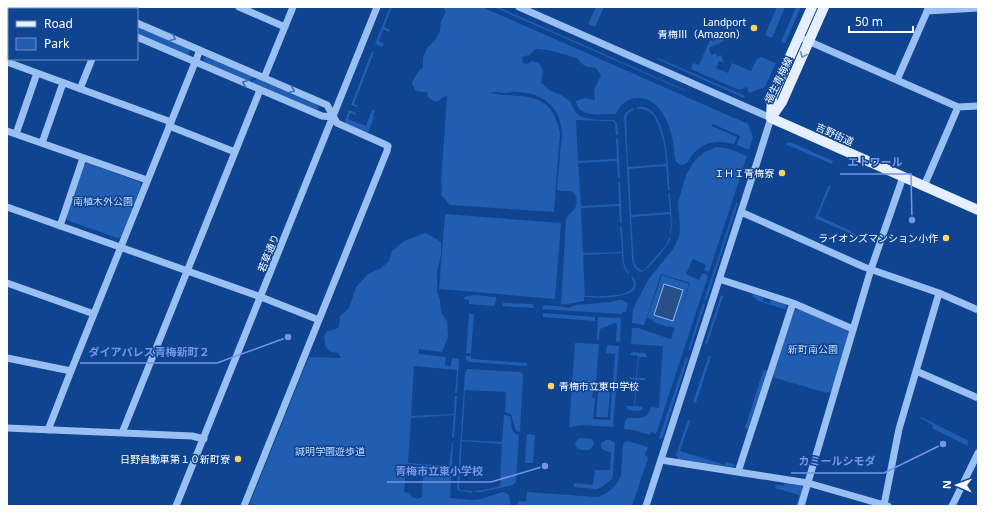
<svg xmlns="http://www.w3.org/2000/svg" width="985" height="513" font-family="'Noto Sans','Noto Sans JP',sans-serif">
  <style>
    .green { fill: #215db0 }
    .water { fill: #284f88; stroke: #8bbaf7 }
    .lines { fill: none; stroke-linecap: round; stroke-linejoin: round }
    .minor { stroke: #9abff3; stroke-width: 7 }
    .major { stroke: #e6efff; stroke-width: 10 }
    .oneway { stroke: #406fb3 }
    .oneway2 { stroke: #7091c2 }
    .poi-dot { fill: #ffd55c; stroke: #0f4491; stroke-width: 1.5 }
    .labels { text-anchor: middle; stroke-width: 3; stroke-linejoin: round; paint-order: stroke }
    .poi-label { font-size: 10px; fill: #fff; stroke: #0f4491; text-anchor: end }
    .street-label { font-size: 10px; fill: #fff; stroke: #0f4491 }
    .park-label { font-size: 10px; fill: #c1dbfe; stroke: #0f4491 }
    .leader { fill: none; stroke: #7795e8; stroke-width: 1.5 }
    .callout-dot { fill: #7795e8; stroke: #0f4491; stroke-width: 1.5 }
    .callout-label { font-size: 11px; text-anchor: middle; font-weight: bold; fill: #7795e8; stroke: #0f4491; stroke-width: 3; stroke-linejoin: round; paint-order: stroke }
  </style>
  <rect width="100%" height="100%" fill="#0f4491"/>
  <!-- green -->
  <path class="green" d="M390 7H392L384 27 390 30 389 32 383 29 379 41 384 44 382 47 375 44Z
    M443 7H482L748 124 753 137 749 150 737 145 740 136 713 124 712 126 737 137 734 144C717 140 704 141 692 155 689 160 687 165 681 165L676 162C674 155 674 148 673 140 669 122 659 98 638 98 627 98 620 105 616 114H614C602 114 578 118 576 101L585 98 595 100 594 90 601 75 596 68 588 67 582 64 577 58 548 50 536 49 529 55 522 57 523 63 527 64 532 61 539 63C544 70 543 74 541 82L549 90 561 95 571 102C575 123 597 119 614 120L617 123 618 135H616L615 123 613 121 576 120 578 161 617 159 616 139H618L620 178H618L617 161 578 163 581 206 619 204 618 182H620L622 223H620L619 206 581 208 583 253 622 252 620 227H622L624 263 626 268 629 273 628 274C623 267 622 261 622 253L583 255 585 296C595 296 646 299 631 277L632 276C651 300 595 298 584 297V301C576 302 569 305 561 304L566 220C569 211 580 209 576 197 575 195 574 193 572 192 568 190 563 192 559 191L557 189 562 134C561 108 544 93 517 92 513 91 509 93 505 93 500 93 495 91 490 93 523 99 551 88 560 133L554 212 450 205 441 195 442 187 441 182 447 96C438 97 441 107 428 97L427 92H421L415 90 412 83 417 73 423 67V58L427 48 436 39 440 31 441 21 446 12Z
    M494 7H498L685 90V91Z
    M596 7H604L595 27 588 24Z
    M777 7H785L772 38 765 35Z
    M796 7H801L785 43 781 42Z
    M137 26 190 48V53L187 55 137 34Z
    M709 30 721 35 724 41 709 48 711 55 716 53 717 57 721 55 724 63 719 61 716 68 728 73 732 63 751 71 757 59 761 57 776 63 765 87 749 93 747 87 739 90 691 69 693 63 699 65 710 40 715 41 717 35 708 31Z
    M372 51 374 52 354 104 358 106V107L351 105Z
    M208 56 253 75 254 78 251 79 250 83 204 62C203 59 205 57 208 56Z
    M658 58 745 96 744 98 657 59Z
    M257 77 318 104 319 107 316 110 254 84 252 81 255 80Z
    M637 107C668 102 668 170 670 190H668L666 166 629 169 631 215 670 212 668 193H670L672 224 671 234H670L671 224 670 214 631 217 634 262 636 266 640 270H643L645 269 665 246 669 238H671C667 247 650 268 642 272 635 271 633 265 632 259L624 117C625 112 629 110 633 108L634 110 628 113 626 117 628 167 666 164C665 144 663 135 654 116 650 111 644 108 637 109Z
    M349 110 356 113V114L355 115 350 113 348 119 366 126 372 110 375 111 373 116 374 117 368 133 346 123 345 121Z
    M790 142 833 161 832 164 785 144Z
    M716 147C727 147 737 152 747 156L709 272 704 270 706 265 693 259 686 274 699 280 703 273 708 276 656 434 651 432 649 435 634 430 624 429 625 421 627 418C637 417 647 422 651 407L659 408 663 346 631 344 632 328H638L670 339H671L690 283 661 274 644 325 632 323 633 309 648 280 673 249 679 237 680 228 678 203 686 175 693 163 698 157 705 152Z
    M87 163 140 182 141 186 121 237 117 238 67 220 66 217 84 165Z
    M829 185 831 186 818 216 851 231V232L864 238 863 239 815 218Z
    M736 203H738L706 301 704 300Z
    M445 214 561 223 555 299 439 289Z
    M425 233 433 237 441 242V255L437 272V292L440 300 441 312 447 321 448 337 442 352 419 349V354L446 357 445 365 451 366 452 358 459 359 457 393H455L457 370 414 366 411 416 454 414 455 396H457L454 438H452L454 415 411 418 408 463 449 466 452 442H453L452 466 451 467 448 468 406 464 404 492 409 493 412 497 417 499 422 497 423 471 448 474 451 476 450 498 472 500 481 499 502 492C511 493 510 499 510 506H253L250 503 309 357 341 358 338 353 331 352 325 346 324 336 327 331 334 330 339 327 340 316 349 308 356 287 368 274 381 268 389 261 392 251 404 241Z
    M662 275 689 284 675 328 669 326 668 327 653 322V320L647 318Z
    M753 294 763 297V301L770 303 771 300 785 304 787 310 756 300V298L752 297Z
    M476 295 494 297H496V300L494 306 469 304V300L464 299V298L467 296Z
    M721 295 723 296 707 345 705 344Z
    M619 300H622L628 303 626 312H622V314L542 309 543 306 544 305 557 306 569 308 576 305 611 302Z
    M503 303 532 304 533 305 534 308 502 306Z
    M703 303 705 304 690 350H688Z
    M798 309 847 330 848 334 832 391 827 393 775 378 773 374 794 311Z
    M543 313 595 317V321L543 317Z
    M469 314H474L471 353H466Z
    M598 317 621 318 620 342 616 341 617 324 615 323 600 329 599 340H597Z
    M575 343 599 344 596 383H594L592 398H595L593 419 610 420 612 389H616L613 427H612L581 425 572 427H569Z
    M607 345 619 346 616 385H613L615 354 606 353Z
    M633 352 645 353 646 354 647 357H639L637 378H645V380H637L635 406 643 407 642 410C638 411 629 412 626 407V406H634L636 380 629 379V377L636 378 638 356 630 355 631 353Z
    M709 355 711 356 696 403 693 402Z
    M466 356H471V359L527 363V366L469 362 466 360Z
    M686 357 688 358 662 439 659 438Z
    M467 369H469L520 372 523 374 520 432 516 431 511 414 505 412 506 392 465 390 462 440 502 442 504 415 510 416C512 424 510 434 519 435L516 482 513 485 481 492H475V491L488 489 500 486 502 444 462 441 459 489 460 490 472 491V493L460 491 457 489 465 373Z
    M766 370 767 371 748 429 745 428 763 371Z
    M601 388 610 389 608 417H596L598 393Z
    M921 417 969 441 967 444 968 445V446L932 428 933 425 920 418Z
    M688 420 690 421 680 451 725 465 726 462 736 465 733 467 678 459 676 455Z
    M527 434 535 435 533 463H525Z
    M581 438 592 439 594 443C593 450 585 452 579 449 572 446 576 439 581 438Z
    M606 440C610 440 614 440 615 444L613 474 612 479 600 488 596 489 574 487V483L593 485 595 470H610L611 452C605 451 600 450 601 443Z
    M627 441 631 442 648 447 645 454 648 458 632 506H517L518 502 520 501 526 502 527 492 596 497C606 496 618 485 621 475L623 445 625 442Z
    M784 483 800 485 803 488 797 506H796L799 495 775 488 776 485 784 486Z"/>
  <!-- water -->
  <path class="water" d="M664 284 683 290 673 321 654 315Z"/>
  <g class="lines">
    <!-- minor -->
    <path class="minor" d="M67 7 72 9
      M100 7 105 9
      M239 7 285 27
      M519 7 771 118 759 156 646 506
      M14 9 15 7
      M115 9 116 7
      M927 11 978 8
      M137 23 327 105 337 123 384 144 388 146 387 151 244 506
      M7 30 9 24
      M137 37 322 116 333 117
      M799 37 958 107 978 106
      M7 62 171 122
      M264 78 293 7
      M897 80 929 7
      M80 89 92 59
      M169 126 235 152
      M7 131 147 180
      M16 134 37 73
      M42 143 63 83
      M924 186 958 107
      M7 207 261 297 319 320
      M741 212 864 267 939 293 978 310
      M60 226 83 158
      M719 279 793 303 853 329
      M7 283 94 314
      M7 358 71 371
      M916 371 978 398
      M7 428 192 436 204 439
      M48 430 71 371 200 50
      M122 433 260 90
      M661 460 808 483 888 506
      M738 472 793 303
      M884 505 899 429 939 293
      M176 506 377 7
      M801 506 871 269 903 177
      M952 506 978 453"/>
    <!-- major -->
    <path class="major" d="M771 118 978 210
      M771 118 782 102 824 7
      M771 118 772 97 812 7"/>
  </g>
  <!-- one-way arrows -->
  <defs><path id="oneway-chevron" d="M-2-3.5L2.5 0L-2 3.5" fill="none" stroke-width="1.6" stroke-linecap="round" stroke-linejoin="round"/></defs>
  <g class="oneway">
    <use href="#oneway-chevron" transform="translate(173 38) rotate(23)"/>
    <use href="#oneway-chevron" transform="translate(245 83) rotate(-157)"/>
    <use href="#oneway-chevron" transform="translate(292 90) rotate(23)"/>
  </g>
  <use class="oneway2" href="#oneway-chevron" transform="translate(803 55) rotate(114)"/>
  <!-- markers -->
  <g class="poi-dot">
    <circle cx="754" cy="28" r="4"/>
    <circle cx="782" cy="173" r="4"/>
    <circle cx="946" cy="238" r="4"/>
    <circle cx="551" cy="386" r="4"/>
    <circle cx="238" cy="459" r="4"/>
  </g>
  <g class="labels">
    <!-- poi labels -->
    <g class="poi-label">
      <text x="746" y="26">Landport<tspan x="746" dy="12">青梅Ⅲ（Amazon）</tspan></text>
      <text x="774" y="177">ＩＨＩ青梅寮</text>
      <text x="938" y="242">ライオンズマンション小作</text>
      <text x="559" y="390" text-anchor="start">青梅市立東中学校</text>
      <text x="230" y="463">日野自動車第１０新町寮</text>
    </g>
    <!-- street labels -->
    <g class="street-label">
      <text transform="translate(778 80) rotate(-64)" y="4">福生青梅線</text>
      <text transform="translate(835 134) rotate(24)" y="4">吉野街道</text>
      <text transform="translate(268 253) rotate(-68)" y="4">若草通り</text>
    </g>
    <!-- park labels -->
    <g class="park-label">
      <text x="103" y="205">南植木外公園</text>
      <text x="813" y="353">新町南公園</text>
      <text x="330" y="455">誠明学園遊歩道</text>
    </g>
  </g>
  <!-- callouts -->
  <path class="leader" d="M912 220L911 174H840M288 337L217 363H80M943 444L884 473H791M545 466L491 482H387"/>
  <g class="callout-dot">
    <circle cx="912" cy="220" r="4"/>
    <circle cx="288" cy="337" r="4"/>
    <circle cx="943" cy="444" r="4"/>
    <circle cx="545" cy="466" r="4"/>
  </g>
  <g class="callout-label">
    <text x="875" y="166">エトワール</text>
    <text x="149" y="356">ダイアパレス青梅新町２</text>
    <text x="837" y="465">カミールシモダ</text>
    <text x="439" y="475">青梅市立東小学校</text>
  </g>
  <!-- border -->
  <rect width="985" height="513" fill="none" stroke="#ffffff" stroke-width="16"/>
  <!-- legend -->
  <rect x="8" y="8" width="130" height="52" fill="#0f4491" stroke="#6f8fbd"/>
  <rect x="16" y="21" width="20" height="6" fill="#e6efff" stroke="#6f8fbd"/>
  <text x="44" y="28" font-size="12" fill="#ffffff">Road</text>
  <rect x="16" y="38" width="20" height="12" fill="#215db0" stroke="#6f8fbd"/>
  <text x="44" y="48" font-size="12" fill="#ffffff">Park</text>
  <!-- north arrow -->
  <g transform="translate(957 485) rotate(272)" stroke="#0f4491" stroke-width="3" paint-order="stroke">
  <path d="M0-3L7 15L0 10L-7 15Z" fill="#ffffff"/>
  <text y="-6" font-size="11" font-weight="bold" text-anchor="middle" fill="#ffffff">N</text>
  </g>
  <!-- scale -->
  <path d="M849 26v6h64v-6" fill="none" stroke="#ffffff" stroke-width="2"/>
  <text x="855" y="26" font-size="12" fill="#ffffff" stroke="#0f4491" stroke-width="3" paint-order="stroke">50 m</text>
</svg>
